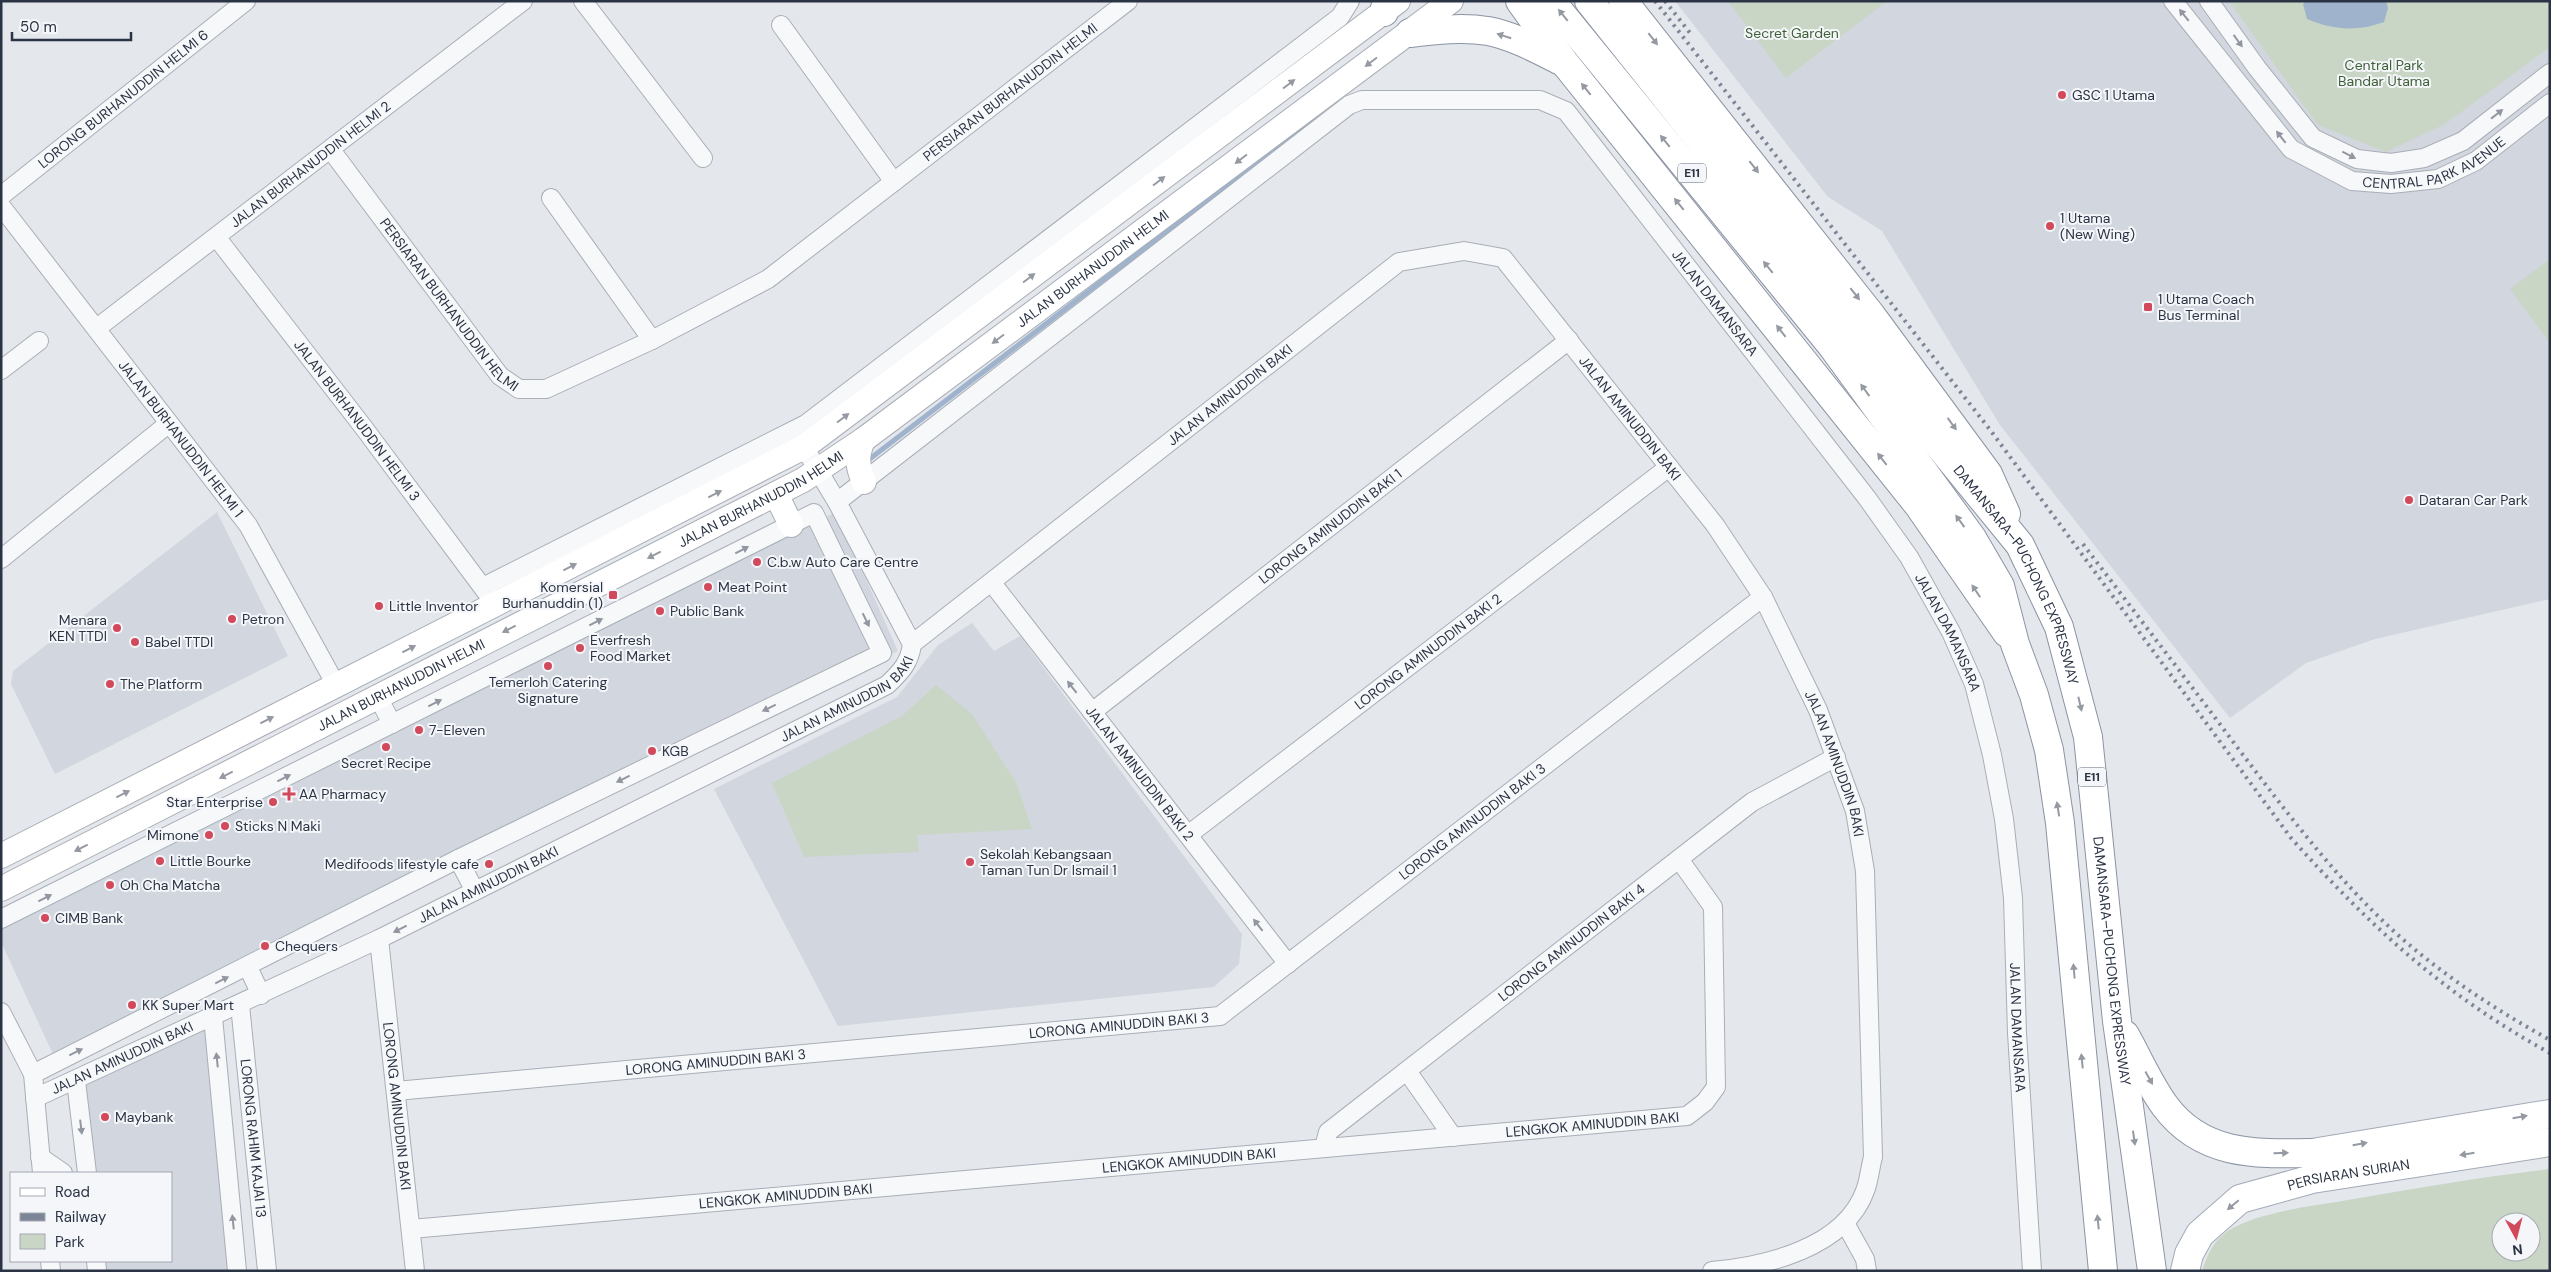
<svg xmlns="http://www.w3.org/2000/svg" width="2551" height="1272" font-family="'DM Sans',sans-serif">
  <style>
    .built { fill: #d2d6de }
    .green { fill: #c9d6c5; fill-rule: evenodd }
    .water { fill: #9fb4cc }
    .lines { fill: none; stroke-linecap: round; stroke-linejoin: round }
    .stream { stroke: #9fb4cc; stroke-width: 5 }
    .street-casing { stroke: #a9aeb7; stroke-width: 20 }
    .secondary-casing { stroke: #a9aeb7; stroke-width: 26 }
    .primary-casing { stroke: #a3abb8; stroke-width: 30 }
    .highway-casing { stroke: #8b94a3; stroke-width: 30 }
    .street { stroke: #f7f8fa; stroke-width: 18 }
    .secondary { stroke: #fff; stroke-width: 24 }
    .primary { stroke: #fff; stroke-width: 28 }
    .highway { stroke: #fff; stroke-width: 28 }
    .rail { stroke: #7d8696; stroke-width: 4; stroke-dasharray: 2.5 5; stroke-linecap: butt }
    .oneway { fill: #959aa2 }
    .oneway2 { fill: #9196a0 }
    .poi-dot { fill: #d1495b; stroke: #f4f6f9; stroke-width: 2 }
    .labels { text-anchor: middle; stroke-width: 4; stroke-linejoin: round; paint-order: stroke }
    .shield { fill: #f4f6f9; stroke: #676e7b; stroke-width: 1 }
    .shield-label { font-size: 12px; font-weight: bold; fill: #2b3445 }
    .park-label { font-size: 14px; fill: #3f6138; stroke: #f4f6f9 }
    .street-label { font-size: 14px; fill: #2b3445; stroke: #f4f6f9 }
    .poi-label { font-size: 14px; fill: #2b3445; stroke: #f4f6f9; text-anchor: start }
  </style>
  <rect width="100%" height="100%" fill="#e4e7ec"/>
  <!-- built -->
  <path class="built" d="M1675 1H2550V599L2375 639 2306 663 2230 718 2000 425 1882 231 1828 197Z
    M217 512 288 656 55 774 11 684 13 671Z
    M836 512 898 651 58 1065 1 942V927Z
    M972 623 994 651 1020 636 1242 934 1239 964 1214 987 838 1026 714 789 897 697 938 645Z
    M213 1017 237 1271H99L98 1261H171V1173H87L76 1081Z"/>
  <!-- green -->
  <path class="green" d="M1728 1H1887L1786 78Z
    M2229 1H2550V47L2445 124 2386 152 2318 125Z
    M2550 259V343L2510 289Z
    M936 685 971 713 1016 782 1032 829 917 835 919 852 804 857 772 783 902 716Z
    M2550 1169V1271H2202C2207 1255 2213 1241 2228 1231 2255 1213 2311 1206 2342 1201 2411 1189 2480 1177 2550 1169ZM2501 1222H2531V1252H2501Z"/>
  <!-- water -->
  <path class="water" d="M2306 1H2386L2388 8 2384 22C2357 32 2333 30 2307 19L2303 4Z"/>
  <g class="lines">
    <!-- stream -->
    <path class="stream" d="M867 461 1317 116"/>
    <!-- street casing -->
    <g class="street-casing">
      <g id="street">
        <path d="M583 1 703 158"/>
        <path id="s1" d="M2173 1 2291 149 2352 181 2391 184 2438 179 2476 161 2550 103"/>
        <path d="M2209 1 2257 68 2313 138 2357 159 2391 163 2424 158 2463 141 2550 73"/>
        <path d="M781 25 894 182"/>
        <path id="s2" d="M331 150 500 376 519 389H546L652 340 768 279 1128 1"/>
        <path id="s3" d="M1 196 246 1"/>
        <path d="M551 198 652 340"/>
        <path id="s4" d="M1 206 248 525 336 685"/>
        <path id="s5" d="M217 238 364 428 489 596"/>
        <path id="s6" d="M97 328 523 1"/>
        <path d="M1 370 39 341"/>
        <path d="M804 447 837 502 912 644"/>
        <path id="s7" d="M837 502 1349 105 1362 100H1540L1566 111 1867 498 1909 557 1951 632 1974 684 1992 755 2004 819 2013 898 2017 1033 2032 1271"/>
        <path d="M1 559 168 424"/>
        <path id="s8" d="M992 583 1288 964"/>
        <path d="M483 587 806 424 1340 17 1350 1"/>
        <path d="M378 697 392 724"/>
        <path id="s9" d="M1092 712 1569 340"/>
        <path id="s10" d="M1188 835 1669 467"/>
        <path d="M458 859 475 891"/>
        <path d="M1 919 814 513 882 653 458 859 33 1074"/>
        <path id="s11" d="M379 939 415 1271"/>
        <path d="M248 967 261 995"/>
        <path id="s12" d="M240 1005 267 1271"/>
        <path d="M1 1012 33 1074 42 1173"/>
        <path d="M213 1017 237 1271"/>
        <path d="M1407 1071 1453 1137"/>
        <path d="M76 1081 87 1173"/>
        <path id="s13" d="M396 1091 1220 1016 1763 597"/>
        <path id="s14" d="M35 1098 379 939 887 685C901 672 910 662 912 644L1399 262 1464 251 1503 258 1715 525 1763 597 1818 710 1855 811 1865 871 1873 1157C1870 1168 1869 1181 1865 1191 1844 1248 1766 1266 1712 1271"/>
        <path id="s15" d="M1324 1148 1328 1132 1752 802 1836 757"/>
        <path d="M40 1157 63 1173"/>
        <path d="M1845 1223 1865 1259 1867 1271"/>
        <path id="s16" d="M411 1229 1687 1116 1705 1102 1716 1087 1713 907 1679 859"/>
        <path d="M50 1261 51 1271"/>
        <path d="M96 1261 97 1271"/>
      </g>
    </g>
    <!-- secondary casing -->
    <g class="secondary-casing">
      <g id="secondary">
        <path d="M863 440C856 457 857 465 864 482"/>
        <path d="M776 494 791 525"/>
        <path d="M1 856 804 447 1398 1"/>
        <path id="s17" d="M1 889 803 480 863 440 1451 1"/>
      </g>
    </g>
    <!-- primary casing -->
    <g class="primary-casing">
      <g id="primary">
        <path d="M2312 1153 2550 1114"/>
        <path id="s18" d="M2185 1271 2189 1254 2200 1234 2240 1199 2312 1179 2550 1142"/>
      </g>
    </g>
    <!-- highway casing -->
    <g class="highway-casing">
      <g id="highway">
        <path d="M1520 1 1564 62 1919 506 2007 633"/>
        <path d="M1551 1 1832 346 1972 538 2000 586 2015 644 2034 695 2049 750 2060 823 2103 1271"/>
        <path id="s19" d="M1589 1 1853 332 1905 404 2020 545 2059 627 2088 737 2117 1021 2152 1271"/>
        <path d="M1623 1 1871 315 1988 474 2006 514"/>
        <path d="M1384 12 1387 1"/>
        <path d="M1410 33C1436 30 1462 27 1488 31 1514 36 1539 50 1563 62"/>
        <path d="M2125 1035C2138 1058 2149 1084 2165 1106 2202 1156 2256 1154 2312 1153"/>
      </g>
    </g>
    <!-- street -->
    <use href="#street" class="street"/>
    <!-- secondary -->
    <use href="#secondary" class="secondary"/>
    <!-- primary -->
    <use href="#primary" class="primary"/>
    <!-- highway -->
    <use href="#highway" class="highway"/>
    <!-- rail -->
    <path class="rail" d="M1655 1 1991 431 2291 838C2371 927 2444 995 2550 1053
      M1665 1 1690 33
      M2083 544C2133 610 2184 676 2234 743 2285 810 2335 878 2398 935 2444 976 2496 1010 2550 1040"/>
  </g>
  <!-- one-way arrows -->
  <defs><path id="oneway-solid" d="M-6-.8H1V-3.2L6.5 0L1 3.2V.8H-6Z" transform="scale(1.25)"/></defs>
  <g class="oneway">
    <use href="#oneway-solid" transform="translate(1563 15) rotate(-129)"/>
    <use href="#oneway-solid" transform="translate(1504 36) rotate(-163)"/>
    <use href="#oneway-solid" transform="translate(1653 39) rotate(52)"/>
    <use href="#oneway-solid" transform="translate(1371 62) rotate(143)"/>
    <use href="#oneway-solid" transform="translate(1289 84) rotate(-37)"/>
    <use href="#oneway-solid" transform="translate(1586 89) rotate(-129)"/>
    <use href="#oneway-solid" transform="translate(1665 141) rotate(-129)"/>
    <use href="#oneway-solid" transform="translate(1241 159) rotate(143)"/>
    <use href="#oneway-solid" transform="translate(1754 167) rotate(52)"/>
    <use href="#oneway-solid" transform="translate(1159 181) rotate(-37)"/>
    <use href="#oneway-solid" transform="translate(1679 204) rotate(-129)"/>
    <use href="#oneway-solid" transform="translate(1768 267) rotate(-129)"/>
    <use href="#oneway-solid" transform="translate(1029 278) rotate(-37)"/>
    <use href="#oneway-solid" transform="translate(1855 294) rotate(52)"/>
    <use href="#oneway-solid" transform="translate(1781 331) rotate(-128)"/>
    <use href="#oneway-solid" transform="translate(998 339) rotate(143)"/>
    <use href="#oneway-solid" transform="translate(1865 390) rotate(-126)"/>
    <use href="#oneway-solid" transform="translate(843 418) rotate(-37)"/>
    <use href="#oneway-solid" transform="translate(1952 424) rotate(54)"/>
    <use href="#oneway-solid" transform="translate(1882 459) rotate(-128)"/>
    <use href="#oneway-solid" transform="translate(715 494) rotate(-27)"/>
    <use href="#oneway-solid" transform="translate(1960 521) rotate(-126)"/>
    <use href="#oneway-solid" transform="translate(654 555) rotate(153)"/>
    <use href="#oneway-solid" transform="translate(570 567) rotate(-27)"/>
    <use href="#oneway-solid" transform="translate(1976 591) rotate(-124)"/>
    <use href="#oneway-solid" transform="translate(509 629) rotate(153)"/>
    <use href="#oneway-solid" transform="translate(409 649) rotate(-27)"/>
    <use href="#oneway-solid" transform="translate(2080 704) rotate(77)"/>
    <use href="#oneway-solid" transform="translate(267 720) rotate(-27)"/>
    <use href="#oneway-solid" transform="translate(226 775) rotate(153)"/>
    <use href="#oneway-solid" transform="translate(123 794) rotate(-27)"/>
    <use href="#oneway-solid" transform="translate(2058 809) rotate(-99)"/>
    <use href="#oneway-solid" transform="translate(81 848) rotate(153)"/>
    <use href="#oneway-solid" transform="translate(2074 971) rotate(-95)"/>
    <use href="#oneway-solid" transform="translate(2082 1061) rotate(-96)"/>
    <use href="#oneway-solid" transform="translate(2149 1078) rotate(61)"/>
    <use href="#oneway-solid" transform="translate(2520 1117) rotate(-10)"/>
    <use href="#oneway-solid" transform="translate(2134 1138) rotate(82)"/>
    <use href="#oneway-solid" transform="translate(2360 1144) rotate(-10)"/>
    <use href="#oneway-solid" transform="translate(2281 1153) rotate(-2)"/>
    <use href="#oneway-solid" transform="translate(2467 1154) rotate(171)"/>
    <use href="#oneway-solid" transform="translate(2233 1205) rotate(140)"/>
    <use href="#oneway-solid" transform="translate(2098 1222) rotate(-96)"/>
  </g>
  <g class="oneway2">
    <use href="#oneway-solid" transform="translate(2184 15) rotate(-129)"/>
    <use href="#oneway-solid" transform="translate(2238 41) rotate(54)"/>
    <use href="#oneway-solid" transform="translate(2497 114) rotate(-38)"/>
    <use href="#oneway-solid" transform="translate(2281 137) rotate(-128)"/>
    <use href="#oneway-solid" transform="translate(2349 155) rotate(27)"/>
    <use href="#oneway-solid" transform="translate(742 550) rotate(-27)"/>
    <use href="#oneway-solid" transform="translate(866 620) rotate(64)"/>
    <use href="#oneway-solid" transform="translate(596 622) rotate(-27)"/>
    <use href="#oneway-solid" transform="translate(1072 687) rotate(-128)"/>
    <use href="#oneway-solid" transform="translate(435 703) rotate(-27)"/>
    <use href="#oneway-solid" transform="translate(769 708) rotate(154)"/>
    <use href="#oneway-solid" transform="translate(284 778) rotate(-27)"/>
    <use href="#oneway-solid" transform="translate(623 779) rotate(154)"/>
    <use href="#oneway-solid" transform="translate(45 898) rotate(-27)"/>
    <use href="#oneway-solid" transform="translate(1258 925) rotate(-128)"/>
    <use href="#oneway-solid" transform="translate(400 929) rotate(153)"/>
    <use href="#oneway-solid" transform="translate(222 980) rotate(-26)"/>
    <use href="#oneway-solid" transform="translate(76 1052) rotate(-26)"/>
    <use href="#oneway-solid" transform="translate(217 1060) rotate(-96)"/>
    <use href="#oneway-solid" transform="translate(81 1127) rotate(83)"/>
    <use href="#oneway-solid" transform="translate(233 1222) rotate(-96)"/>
  </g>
  <!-- markers -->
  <g class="poi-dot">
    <circle cx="2062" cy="95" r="5"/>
    <circle cx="2050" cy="226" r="5"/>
    <rect x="2143" y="302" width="10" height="10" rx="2.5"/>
    <circle cx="2409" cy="500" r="5"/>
    <circle cx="757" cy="562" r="5"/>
    <circle cx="708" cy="587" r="5"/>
    <rect x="608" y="590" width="10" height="10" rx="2.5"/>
    <circle cx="379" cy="606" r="5"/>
    <circle cx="660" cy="611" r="5"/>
    <circle cx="232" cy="619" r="5"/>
    <circle cx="117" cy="628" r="5"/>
    <circle cx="135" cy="642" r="5"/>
    <circle cx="580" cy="648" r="5"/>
    <circle cx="548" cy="666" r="5"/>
    <circle cx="110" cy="684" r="5"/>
    <circle cx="419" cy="730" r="5"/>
    <circle cx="386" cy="747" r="5"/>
    <circle cx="652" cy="751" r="5"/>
    <path d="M286.5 786.5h5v5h5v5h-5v5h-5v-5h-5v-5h5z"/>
    <circle cx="273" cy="802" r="5"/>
    <circle cx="225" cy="826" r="5"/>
    <circle cx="209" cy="835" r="5"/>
    <circle cx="160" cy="861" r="5"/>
    <circle cx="970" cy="862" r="5"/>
    <circle cx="489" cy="864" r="5"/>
    <circle cx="110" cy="885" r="5"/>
    <circle cx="45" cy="918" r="5"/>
    <circle cx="265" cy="946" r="5"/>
    <circle cx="132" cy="1005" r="5"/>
    <circle cx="105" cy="1117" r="5"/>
  </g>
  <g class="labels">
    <!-- shield labels -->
    <g class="shield">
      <rect x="1678" y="163.5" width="28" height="19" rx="4"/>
      <rect x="2078" y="767.5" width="28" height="19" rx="4"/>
    </g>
    <g class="shield-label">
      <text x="1692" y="177">E11</text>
      <text x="2092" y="781">E11</text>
    </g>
    <!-- park labels -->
    <g class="park-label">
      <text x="1792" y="38">Secret Garden</text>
      <text x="2384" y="70">Central Park<tspan x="2384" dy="16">Bandar Utama</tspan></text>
    </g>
    <!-- street labels -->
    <g class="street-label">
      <text dy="5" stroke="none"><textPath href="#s2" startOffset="886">PERSIARAN BURHANUDDIN HELMI</textPath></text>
      <text dy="5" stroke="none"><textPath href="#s3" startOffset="156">LORONG BURHANUDDIN HELMI 6</textPath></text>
      <text dy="5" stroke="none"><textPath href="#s1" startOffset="345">CENTRAL PARK AVENUE</textPath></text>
      <text dy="5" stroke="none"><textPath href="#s6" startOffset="269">JALAN BURHANUDDIN HELMI 2</textPath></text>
      <text dy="5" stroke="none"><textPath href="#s17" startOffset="1259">JALAN BURHANUDDIN HELMI</textPath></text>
      <text dy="5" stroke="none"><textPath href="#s2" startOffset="195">PERSIARAN BURHANUDDIN HELMI</textPath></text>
      <text dy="5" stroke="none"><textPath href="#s7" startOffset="1111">JALAN DAMANSARA</textPath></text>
      <text dy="5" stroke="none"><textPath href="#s14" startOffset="1400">JALAN AMINUDDIN BAKI</textPath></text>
      <text dy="5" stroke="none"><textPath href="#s14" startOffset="1925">JALAN AMINUDDIN BAKI</textPath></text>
      <text dy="5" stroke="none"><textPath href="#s5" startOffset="230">JALAN BURHANUDDIN HELMI 3</textPath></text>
      <text dy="5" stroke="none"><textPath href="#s4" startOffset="294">JALAN BURHANUDDIN HELMI 1</textPath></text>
      <text dy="5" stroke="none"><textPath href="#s17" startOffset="854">JALAN BURHANUDDIN HELMI</textPath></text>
      <text dy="5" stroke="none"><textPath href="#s9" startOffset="302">LORONG AMINUDDIN BAKI 1</textPath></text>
      <text dy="5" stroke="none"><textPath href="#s19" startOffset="719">DAMANSARA–PUCHONG EXPRESSWAY</textPath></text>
      <text dy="5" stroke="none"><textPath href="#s7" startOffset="1516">JALAN DAMANSARA</textPath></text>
      <text dy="5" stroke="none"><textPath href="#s10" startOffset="302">LORONG AMINUDDIN BAKI 2</textPath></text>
      <text dy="5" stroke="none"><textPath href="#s17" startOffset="449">JALAN BURHANUDDIN HELMI</textPath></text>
      <text dy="5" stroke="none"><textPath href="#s14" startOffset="906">JALAN AMINUDDIN BAKI</textPath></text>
      <text dy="5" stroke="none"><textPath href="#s14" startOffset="2330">JALAN AMINUDDIN BAKI</textPath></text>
      <text dy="5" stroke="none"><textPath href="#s8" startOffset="241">JALAN AMINUDDIN BAKI 2</textPath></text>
      <text dy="5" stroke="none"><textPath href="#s13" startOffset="1146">LORONG AMINUDDIN BAKI 3</textPath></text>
      <text dy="5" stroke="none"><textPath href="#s14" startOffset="501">JALAN AMINUDDIN BAKI</textPath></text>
      <text dy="5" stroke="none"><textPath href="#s15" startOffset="325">LORONG AMINUDDIN BAKI 4</textPath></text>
      <text dy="5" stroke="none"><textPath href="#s19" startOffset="1124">DAMANSARA–PUCHONG EXPRESSWAY</textPath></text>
      <text dy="5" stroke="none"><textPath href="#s13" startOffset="726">LORONG AMINUDDIN BAKI 3</textPath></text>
      <text dy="5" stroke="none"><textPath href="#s7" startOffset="1921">JALAN DAMANSARA</textPath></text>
      <text dy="5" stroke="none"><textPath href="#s14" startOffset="96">JALAN AMINUDDIN BAKI</textPath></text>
      <text dy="5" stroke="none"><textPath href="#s13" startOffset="321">LORONG AMINUDDIN BAKI 3</textPath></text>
      <text dy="5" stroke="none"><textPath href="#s11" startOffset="168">LORONG AMINUDDIN BAKI</textPath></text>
      <text dy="5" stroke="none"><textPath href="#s16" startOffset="1186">LENGKOK AMINUDDIN BAKI</textPath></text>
      <text dy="5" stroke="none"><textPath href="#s12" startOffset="134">LORONG RAHIM KAJAI 13</textPath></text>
      <text dy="5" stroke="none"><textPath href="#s16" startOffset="781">LENGKOK AMINUDDIN BAKI</textPath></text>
      <text dy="5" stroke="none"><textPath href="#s18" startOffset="205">PERSIARAN SURIAN</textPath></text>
      <text dy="5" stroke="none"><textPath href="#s16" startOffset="376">LENGKOK AMINUDDIN BAKI</textPath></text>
    </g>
    <!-- poi labels -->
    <g class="poi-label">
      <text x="2072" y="100">GSC 1 Utama</text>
      <text x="2060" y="223">1 Utama<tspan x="2060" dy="16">(New Wing)</tspan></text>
      <text x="2158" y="304">1 Utama Coach<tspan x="2158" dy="16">Bus Terminal</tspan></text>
      <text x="2419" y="505">Dataran Car Park</text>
      <text x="767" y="567">C.b.w Auto Care Centre</text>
      <text x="603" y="592" text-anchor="end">Komersial<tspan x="603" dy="16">Burhanuddin (1)</tspan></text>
      <text x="718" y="592">Meat Point</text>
      <text x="389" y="611">Little Inventor</text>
      <text x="670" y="616">Public Bank</text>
      <text x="242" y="624">Petron</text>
      <text x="107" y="625" text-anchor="end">Menara<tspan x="107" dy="16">KEN TTDI</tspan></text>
      <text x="590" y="645">Everfresh<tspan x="590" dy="16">Food Market</tspan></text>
      <text x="145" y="647">Babel TTDI</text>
      <text x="548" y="687" text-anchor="middle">Temerloh Catering<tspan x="548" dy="16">Signature</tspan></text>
      <text x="120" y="689">The Platform</text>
      <text x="429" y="735">7-Eleven</text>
      <text x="662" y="756">KGB</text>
      <text x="386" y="768" text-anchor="middle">Secret Recipe</text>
      <text x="299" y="799">AA Pharmacy</text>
      <text x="263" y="807" text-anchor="end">Star Enterprise</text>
      <text x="235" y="831">Sticks N Maki</text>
      <text x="199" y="840" text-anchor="end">Mimone</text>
      <text x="980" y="859">Sekolah Kebangsaan<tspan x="980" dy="16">Taman Tun Dr Ismail 1</tspan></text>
      <text x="170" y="866">Little Bourke</text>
      <text x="479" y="869" text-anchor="end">Medifoods lifestyle cafe</text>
      <text x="120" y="890">Oh Cha Matcha</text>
      <text x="55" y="923">CIMB Bank</text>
      <text x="275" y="951">Chequers</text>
      <text x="142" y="1010">KK Super Mart</text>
      <text x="115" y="1122">Maybank</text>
    </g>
  </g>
  <!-- border -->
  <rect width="2551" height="1272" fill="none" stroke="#2b3445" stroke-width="5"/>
  <!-- legend -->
  <rect x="10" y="1172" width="162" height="90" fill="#f4f6f9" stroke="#a4a8b1"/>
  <rect x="20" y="1188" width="25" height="8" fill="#ffffff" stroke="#a4a8b1"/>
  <text x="55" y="1197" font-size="15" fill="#2b3445">Road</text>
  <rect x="20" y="1213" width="25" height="8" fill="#7d8696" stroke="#a4a8b1"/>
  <text x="55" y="1222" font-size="15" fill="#2b3445">Railway</text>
  <rect x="20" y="1234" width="25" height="15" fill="#c9d6c5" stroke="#a4a8b1"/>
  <text x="55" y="1247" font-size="15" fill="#2b3445">Park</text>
  <!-- north arrow -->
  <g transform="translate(2516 1237) rotate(173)"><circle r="24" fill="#f4f6f9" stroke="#a4a8b1"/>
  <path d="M0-4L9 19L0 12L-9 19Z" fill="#d1495b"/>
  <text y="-8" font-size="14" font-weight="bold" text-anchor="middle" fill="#2b3445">N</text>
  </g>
  <!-- scale -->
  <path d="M12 32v8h119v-8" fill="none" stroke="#2b3445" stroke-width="2.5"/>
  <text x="20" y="32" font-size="15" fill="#2b3445" stroke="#f4f6f9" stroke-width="4" paint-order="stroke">50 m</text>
</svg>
